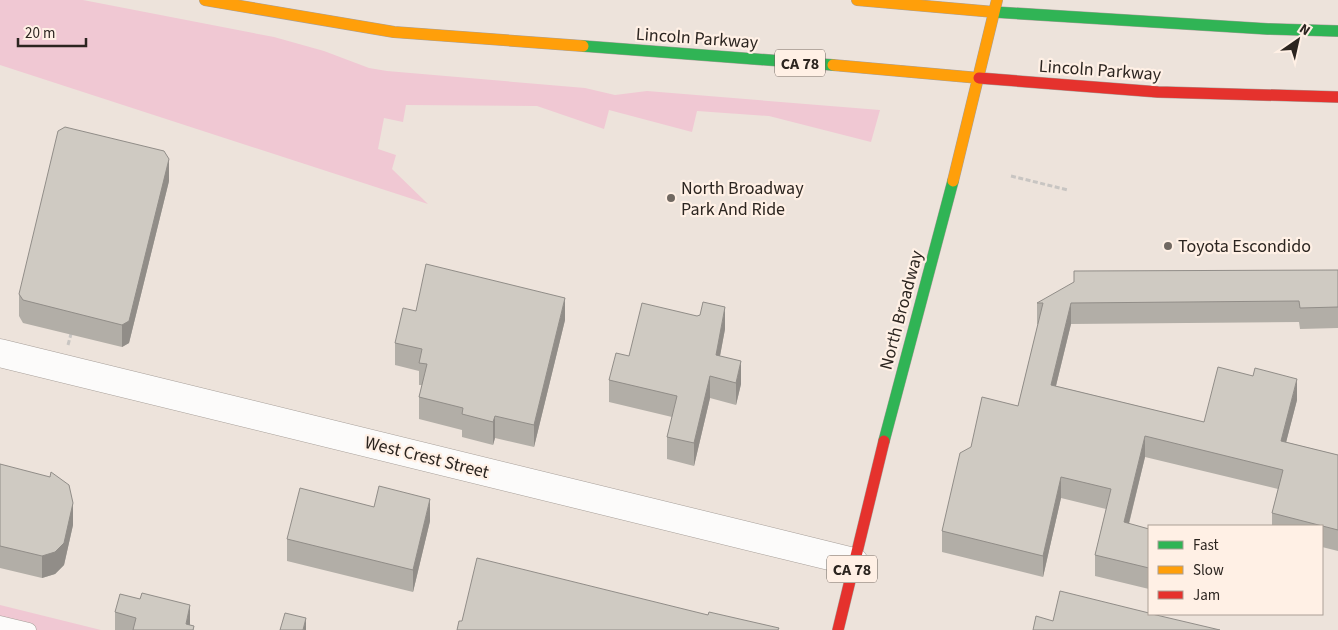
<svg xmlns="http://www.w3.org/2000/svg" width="1338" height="630" font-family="'Source Sans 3',sans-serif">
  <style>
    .green { fill: #f0c8d3 }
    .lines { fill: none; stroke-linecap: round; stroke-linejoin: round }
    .lane-casing { stroke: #a79f99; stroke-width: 15 }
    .street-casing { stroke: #a79f99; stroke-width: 29 }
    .fast-casing { stroke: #a79f99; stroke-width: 12 }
    .slow-casing { stroke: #a79f99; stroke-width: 12 }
    .jam-casing { stroke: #a79f99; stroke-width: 12 }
    .path { stroke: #c8c5c2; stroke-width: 3; stroke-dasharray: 5 2.5; stroke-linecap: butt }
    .lane { stroke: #fcfbfa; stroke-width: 14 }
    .street { stroke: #fcfbfa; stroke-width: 28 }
    .fast { stroke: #30b455; stroke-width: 11 }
    .slow { stroke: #ff9f0a; stroke-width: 11 }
    .jam { stroke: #e5322d; stroke-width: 11 }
    .wall { fill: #b2aea7 }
    .shaded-wall { fill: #918d88 }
    .building { fill: #cfcac2; stroke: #918d88 }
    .poi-dot { fill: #706861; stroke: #fff0e5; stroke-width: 2 }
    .labels { text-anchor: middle; stroke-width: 4.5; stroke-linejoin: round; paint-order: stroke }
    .shield { fill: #fff0e5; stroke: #6b625b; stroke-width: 1 }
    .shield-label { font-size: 16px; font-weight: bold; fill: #2c2520 }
    .street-label { font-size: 18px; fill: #2c2520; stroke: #fff0e5 }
    .poi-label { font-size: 18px; fill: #2c2520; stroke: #fff0e5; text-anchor: start }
  </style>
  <rect width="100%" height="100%" fill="#ede3db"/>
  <!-- green -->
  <path class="green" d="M0 0H83L274 37 324 51 369 68 387 71 585 88 615 95 647 91 880 110 871 142 769 116 697 111 692 132 609 110 604 129 537 106 406 105 403 122 384 118 378 149 396 155 392 169 428 204 0 65Z
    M0 605 101 630H0Z"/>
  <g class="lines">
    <!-- lane casing -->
    <g class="lane-casing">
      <path id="lane" d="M0 623 29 630"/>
    </g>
    <!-- street casing -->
    <g class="street-casing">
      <path id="street" d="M0 353 854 562"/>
    </g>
    <!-- fast casing -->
    <g class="fast-casing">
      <path id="fast" d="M994 12 1268 29 1338 31
        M583 46 833 65
        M884 441 953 181"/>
    </g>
    <!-- slow casing -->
    <g class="slow-casing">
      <path id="slow" d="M205 0 394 32 583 46
        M857 0 994 12
        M833 65 979 78
        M953 181 997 0"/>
    </g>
    <!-- jam casing -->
    <g class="jam-casing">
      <path id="jam" d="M979 78 1158 92 1338 97
        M838 630 884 441"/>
    </g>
    <!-- path -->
    <path class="path" d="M1011 176 1068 190
      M68 345 71 334"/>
    <!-- lane -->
    <use href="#lane" class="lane"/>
    <!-- street -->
    <use href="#street" class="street"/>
    <!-- fast -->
    <use href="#fast" class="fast"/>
    <!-- slow -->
    <use href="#slow" class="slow"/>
    <!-- jam -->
    <use href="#jam" class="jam"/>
  </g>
  <!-- wall -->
  <path class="wall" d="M169 181 129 343 122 347 23 323 19 316V294Z
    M1338 270V328L1300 329 1299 322 1071 324 1056 386 1204 422 1297 400 1286 442 1338 455V551L1322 547V526H1272V513L1278 489 1145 457 1129 524 1149 529V589L1095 576V555L1106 509 1061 498 1043 577 942 552V531L971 447 1018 406 1038 324H1037V303Z
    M416 311 565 320 534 447 495 438 493 445 462 437V430L419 419V397L422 385H419V371L395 365V343Z
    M700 315 725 329 720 356 741 384 736 405 710 398 694 466 667 459V437L672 417 609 402V380L629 356Z
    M0 464 73 525 64 565 55 574 42 578 0 568Z
    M430 521 413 592 287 561V539Z
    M115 612 190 625 194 630H115Z"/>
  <!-- shaded-wall -->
  <path class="shaded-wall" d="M169 159V181L129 343 122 347V325Z
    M565 298V320L534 447V425Z
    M1071 303V324L1051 406V385Z
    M725 307V329L716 377V355Z
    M741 361V384L736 405V383Z
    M710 376V398L694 466V443Z
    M1297 379V400L1281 462V441Z
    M495 416V438L493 445V422Z
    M1145 436V457L1124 543V522Z
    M1061 477V498L1043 577V556Z
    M430 499V521L413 592V570Z
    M73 503V525L64 565 55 574 42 578V556Z
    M190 605V626L186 624Z
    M306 618V630H303Z"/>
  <!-- building -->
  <path class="building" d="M65 127 164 151 169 159 129 321 122 325 23 300 19 294 58 131Z
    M426 264 565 298 534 425 495 416 493 422 462 414 463 408 419 397 427 364 419 363 422 349 395 343 403 308 416 311Z
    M1338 270V307L1300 308 1299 301 1071 303 1051 385 1204 422 1218 367 1253 376 1255 368 1297 379 1281 441 1338 455V530L1272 513 1283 470 1145 436 1124 522 1149 529V568L1095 555 1111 489 1061 477 1043 556 942 531 960 453 971 447 982 397 1018 406 1043 303H1037L1074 282V271Z
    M703 302 725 307 716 355 741 361 736 383 710 376 694 443 667 437 677 396 609 380 616 353 629 356 642 303 697 316 700 315Z
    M0 464 50 477 51 472 69 485 73 503 64 543 55 552 42 556 0 546Z
    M379 486 430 499 413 570 287 539 300 488 374 507Z
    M477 558 708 615 709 612 779 628 778 630H457L459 621H462Z
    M1060 591 1149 613V614H1152L1220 630H1033L1036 616 1053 621Z
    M142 593 190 605 186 624 194 626 193 630H133L136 618 115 612 120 594 140 599Z
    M285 613 306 618 303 630H280Z"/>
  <!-- markers -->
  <g class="poi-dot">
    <circle cx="671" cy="198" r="5"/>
    <circle cx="1168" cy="246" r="5"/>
  </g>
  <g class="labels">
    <!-- shield labels -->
    <g class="shield">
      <rect x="775" y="49.5" width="50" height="27" rx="4"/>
      <rect x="827" y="555.5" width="50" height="27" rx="4"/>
    </g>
    <g class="shield-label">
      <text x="800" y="69">CA 78</text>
      <text x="852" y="575">CA 78</text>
    </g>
    <!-- street labels -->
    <g class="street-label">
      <text transform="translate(697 38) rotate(4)" y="6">Lincoln Parkway</text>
      <text transform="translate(1100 70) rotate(4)" y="6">Lincoln Parkway</text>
      <text transform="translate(901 310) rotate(-75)" y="6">North Broadway</text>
      <text transform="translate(427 457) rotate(14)" y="6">West Crest Street</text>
    </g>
    <!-- poi labels -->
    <g class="poi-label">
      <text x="681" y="194">North Broadway<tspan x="681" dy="21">Park And Ride</tspan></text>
      <text x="1178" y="252">Toyota Escondido</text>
    </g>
  </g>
  <!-- legend -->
  <rect x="1148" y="525" width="175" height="90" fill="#fff0e5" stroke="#ab9f96"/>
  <rect x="1158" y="541" width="25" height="8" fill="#30b455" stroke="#ab9f96"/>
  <text x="1193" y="550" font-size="15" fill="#2c2520">Fast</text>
  <rect x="1158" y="566" width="25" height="8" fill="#ff9f0a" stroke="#ab9f96"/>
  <text x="1193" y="575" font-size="15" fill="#2c2520">Slow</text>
  <rect x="1158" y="591" width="25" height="8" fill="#e5322d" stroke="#ab9f96"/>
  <text x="1193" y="600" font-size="15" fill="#2c2520">Jam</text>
  <!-- north arrow -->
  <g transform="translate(1298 40) rotate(34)" stroke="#fff0e5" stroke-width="4" paint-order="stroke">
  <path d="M0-4L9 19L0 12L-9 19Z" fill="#2c2520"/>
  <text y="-8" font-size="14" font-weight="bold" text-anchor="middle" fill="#2c2520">N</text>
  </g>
  <!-- scale -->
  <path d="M18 38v8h68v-8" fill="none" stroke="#2c2520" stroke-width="2.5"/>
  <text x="25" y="38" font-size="15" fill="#2c2520" stroke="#fff0e5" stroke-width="4" paint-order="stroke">20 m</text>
</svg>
